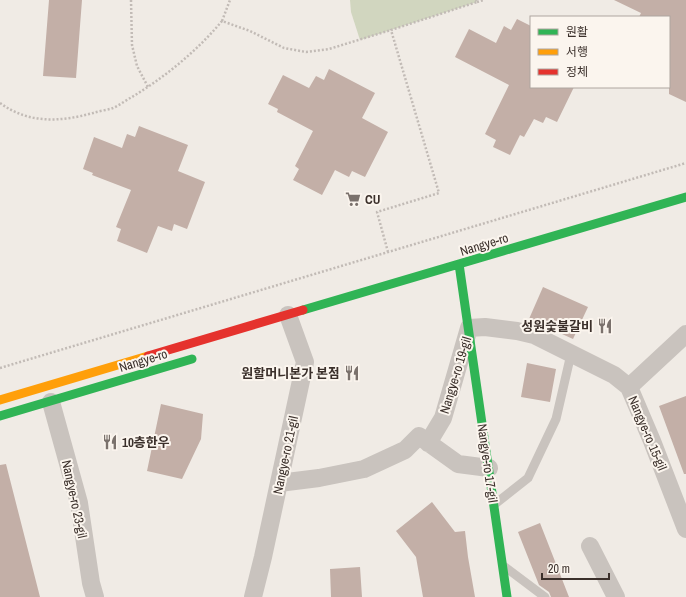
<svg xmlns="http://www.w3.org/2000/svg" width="686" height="597" font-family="'Archivo Narrow','Noto Sans KR',sans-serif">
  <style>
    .green { fill: #d1d6bf }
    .building { fill: #c3afa7 }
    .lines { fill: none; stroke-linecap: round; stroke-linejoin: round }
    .path { stroke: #c2bbb6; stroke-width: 2.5; stroke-dasharray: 2 2; stroke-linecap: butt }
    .lane { stroke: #c9c3be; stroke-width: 9 }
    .street { stroke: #c9c3be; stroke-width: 18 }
    .fast { stroke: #30b455; stroke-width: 9 }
    .slow { stroke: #ff9f0a; stroke-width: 9 }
    .jam { stroke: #e5322d; stroke-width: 9 }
    .labels { text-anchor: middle; stroke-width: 4; stroke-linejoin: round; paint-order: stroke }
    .poi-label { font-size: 13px; font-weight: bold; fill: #3b302b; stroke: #fbf5ee; text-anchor: start }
    .street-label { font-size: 13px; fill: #3b302b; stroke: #fbf5ee }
  </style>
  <rect width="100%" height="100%" fill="#f0ebe5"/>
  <!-- green -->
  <path class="green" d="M350 0H476L477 2 360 40 351 12Z"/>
  <!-- building -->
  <path class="building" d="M49 0H82L76 78 43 76Z
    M614 0H686V102L669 94V17H639L641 13Z
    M517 19 531 26V87H574L557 122 546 117 543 123 534 119 524 137 520 135 510 155 493 147 496 140 485 134 509 85 455 57 469 29 496 43 504 26 511 30Z
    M329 69 375 93 362 118 388 132 365 177 352 171 349 177 335 170 322 195 293 180 299 169 295 166 313 131 277 112 278 109 268 104 283 75 309 88 316 76 324 80Z
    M139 126 188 145 178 171 205 182 187 229 174 224 172 231 158 226 147 253 117 241 121 229 116 227 131 190 92 175 93 173 83 169 94 137 122 148 127 134 135 137Z
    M543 287 588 307 573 339 529 319Z
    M527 363 556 369 550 402 521 397Z
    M686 396V474H684L659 406Z
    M161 404 203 414 201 439 182 479 147 471Z
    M6 464 40 597H0V465Z
    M432 502 455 532 465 531 468 557 475 597H423L416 557 396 531Z
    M540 523 569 597H551L549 592 539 585 518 532Z
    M360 567 362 597H331L330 569Z"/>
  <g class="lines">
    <!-- path -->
    <path class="path" d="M131 0 132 45 137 66 148 87
      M477 2 484 0
      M222 21 230 0
      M0 103C29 124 60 122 93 113 99 111 107 110 113 108 120 105 126 100 132 97 165 77 197 51 222 21L250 31 284 48 306 52 329 49 391 30
      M388 252 377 212 439 193 391 30 477 2 476 0
      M0 368 686 163"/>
    <!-- lane -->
    <path class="lane" d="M495 504 528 478 556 419 571 354
      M505 567 545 597"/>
    <!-- street -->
    <path class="street" d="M686 334 629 387 652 441 686 529
      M51 402 79 503 91 583 95 597
      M428 443 443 418 469 328 485 327 517 331 534 335 614 375 629 387
      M279 483 319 478 364 469 405 450 419 436 458 464 489 468
      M590 546 616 597
      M253 597 263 557 305 362 288 315"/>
    <!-- fast -->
    <path class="fast" d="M459 264 507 597
      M303 310 686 197
      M0 416 192 359"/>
    <!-- slow -->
    <path class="slow" d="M0 400 148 356"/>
    <!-- jam -->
    <path class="jam" d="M148 356 303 310"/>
  </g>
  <!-- icons -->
  <defs>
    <g id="supermarket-bare" transform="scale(1.2)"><path d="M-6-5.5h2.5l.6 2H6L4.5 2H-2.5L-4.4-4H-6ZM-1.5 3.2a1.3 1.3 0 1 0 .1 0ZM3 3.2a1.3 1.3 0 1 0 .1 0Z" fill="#7a716c" stroke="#fbf5ee" stroke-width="2.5" paint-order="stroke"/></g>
    <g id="restaurant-bare" transform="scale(1.2)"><path d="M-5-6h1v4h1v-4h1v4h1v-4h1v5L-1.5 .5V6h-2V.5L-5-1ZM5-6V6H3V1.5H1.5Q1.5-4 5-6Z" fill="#7a716c" stroke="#fbf5ee" stroke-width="2.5" paint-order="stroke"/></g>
  </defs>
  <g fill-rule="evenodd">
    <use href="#supermarket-bare" x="353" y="199"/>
    <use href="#restaurant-bare" x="605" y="326"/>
    <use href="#restaurant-bare" x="352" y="373"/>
    <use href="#restaurant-bare" x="110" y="442"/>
  </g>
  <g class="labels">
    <!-- poi labels -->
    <g class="poi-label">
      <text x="365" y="204">CU</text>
      <text x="593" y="331" text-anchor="end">성원숯불갈비</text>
      <text x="340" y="378" text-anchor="end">원할머니본가 본점</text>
      <text x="122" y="447">10층한우</text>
    </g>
    <!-- street labels -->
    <g class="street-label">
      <text transform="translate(484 244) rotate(-17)" y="5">Nangye-ro</text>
      <text transform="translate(143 360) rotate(-17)" y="5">Nangye-ro</text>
      <text transform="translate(455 375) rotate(-73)" y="5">Nangye-ro 19-gil</text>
      <text transform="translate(648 433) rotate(67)" y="5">Nangye-ro 15-gil</text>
      <text transform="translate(285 455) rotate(-78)" y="5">Nangye-ro 21-gil</text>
      <text transform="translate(488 463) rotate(82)" y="5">Nangye-ro 17-gil</text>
      <text transform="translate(75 499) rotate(78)" y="5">Nangye-ro 23-gil</text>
    </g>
  </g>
  <!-- legend -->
  <rect x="530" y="16" width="140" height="72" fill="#fbf5ee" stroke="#aea6a0"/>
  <rect x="538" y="29" width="20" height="6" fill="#30b455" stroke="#aea6a0"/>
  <text x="566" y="36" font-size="12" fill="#3b302b">원활</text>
  <rect x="538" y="49" width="20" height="6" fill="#ff9f0a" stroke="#aea6a0"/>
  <text x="566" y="56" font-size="12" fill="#3b302b">서행</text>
  <rect x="538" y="69" width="20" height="6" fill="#e5322d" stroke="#aea6a0"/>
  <text x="566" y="76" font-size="12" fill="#3b302b">정체</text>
  <!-- scale -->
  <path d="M542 573v6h67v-6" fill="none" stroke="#3b302b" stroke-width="2"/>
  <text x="548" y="573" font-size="12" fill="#3b302b" stroke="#fbf5ee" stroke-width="3" paint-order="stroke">20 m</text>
</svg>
